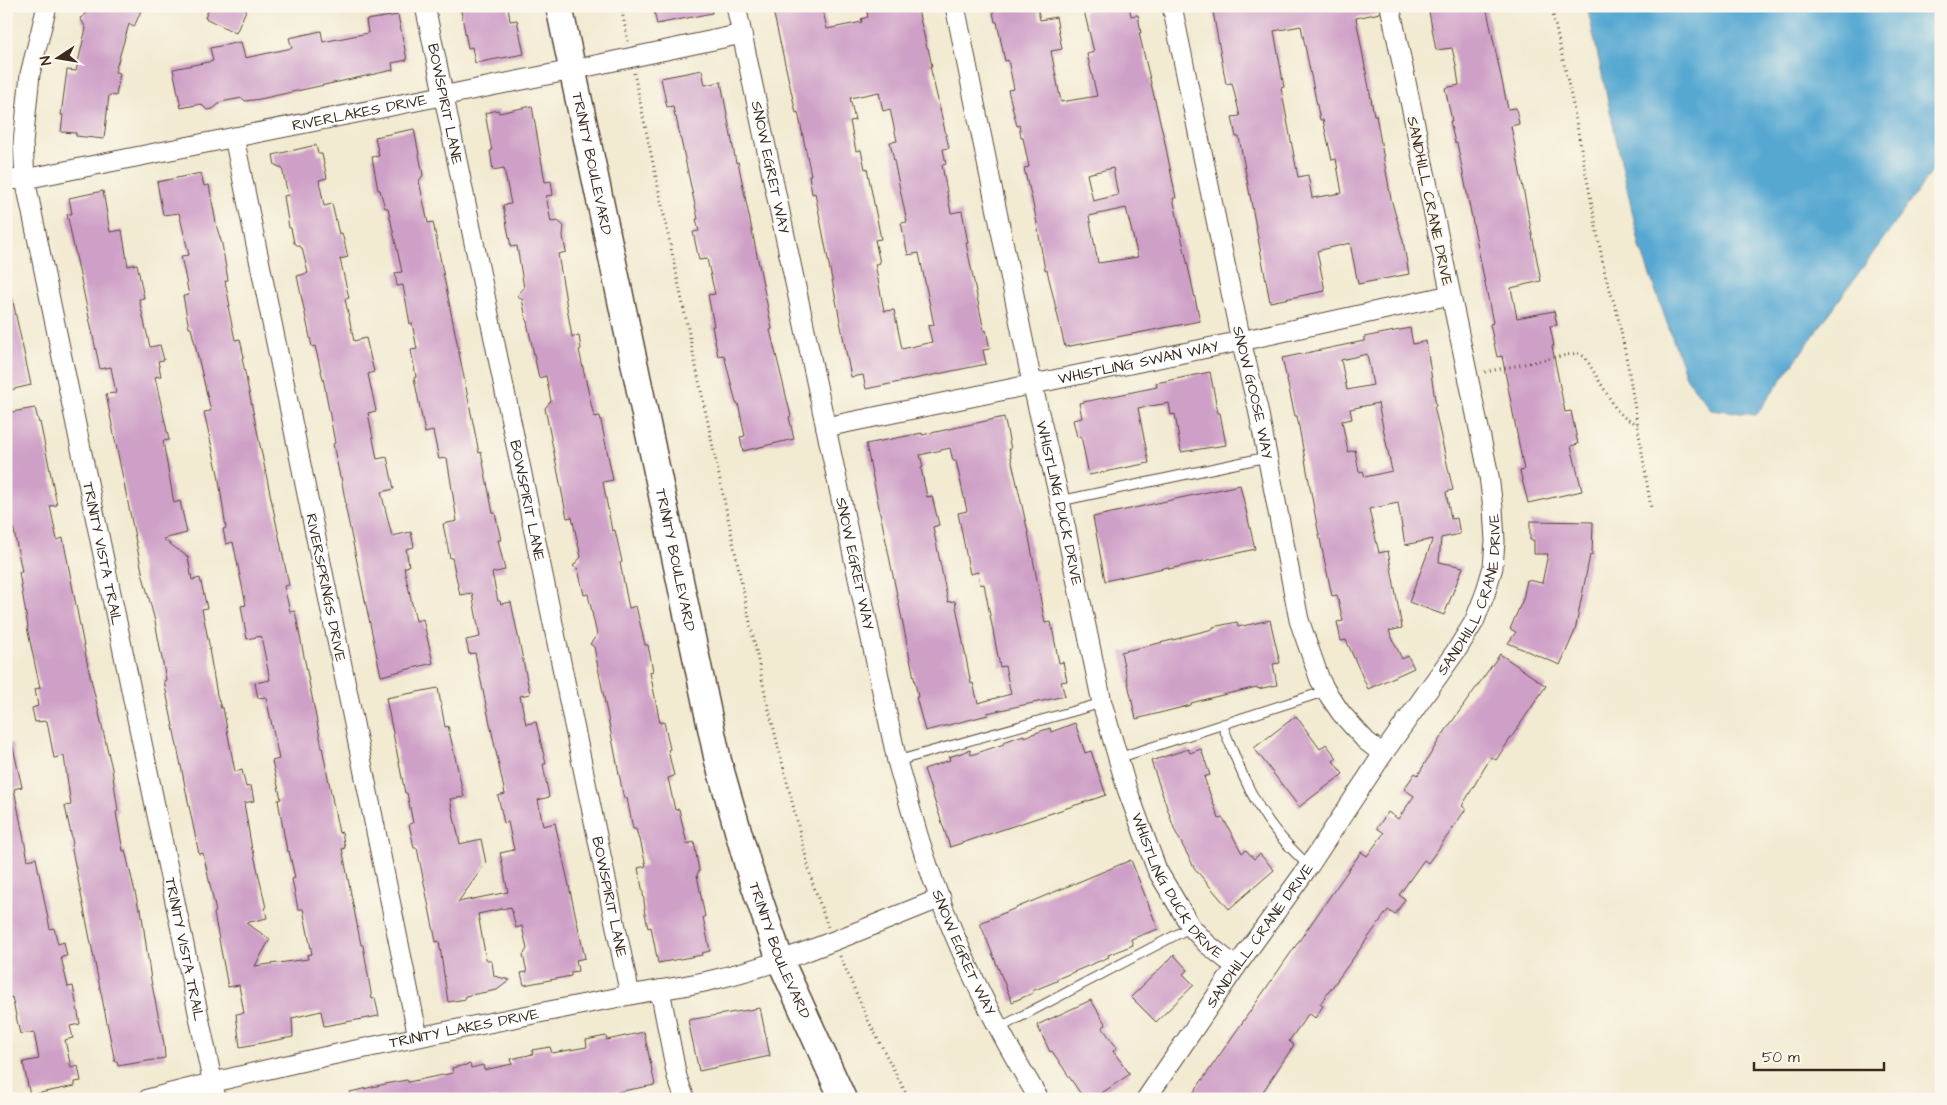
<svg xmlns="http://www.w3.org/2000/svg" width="1947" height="1105" font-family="'Architects Daughter',sans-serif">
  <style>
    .water { fill: #57a8d2; stroke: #496978 }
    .building { fill: #cfa0c7; fill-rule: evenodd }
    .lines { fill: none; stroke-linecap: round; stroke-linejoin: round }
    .lane-casing { stroke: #564739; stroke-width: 11 }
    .street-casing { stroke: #564739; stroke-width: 21 }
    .secondary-casing { stroke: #564739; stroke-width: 29 }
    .path { stroke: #564739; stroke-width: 3; stroke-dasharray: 1 4; stroke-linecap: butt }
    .lane { stroke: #fff; stroke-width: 9 }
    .street { stroke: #fff; stroke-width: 19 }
    .secondary { stroke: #fff; stroke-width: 26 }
    .labels { text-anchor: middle; stroke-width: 4; stroke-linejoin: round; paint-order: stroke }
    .street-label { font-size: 15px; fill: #3b2a1e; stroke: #fbf7ec }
  </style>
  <rect width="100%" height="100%" fill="#fbf7ec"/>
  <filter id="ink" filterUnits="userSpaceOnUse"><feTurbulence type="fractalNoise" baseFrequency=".02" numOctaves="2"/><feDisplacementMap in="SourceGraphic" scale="10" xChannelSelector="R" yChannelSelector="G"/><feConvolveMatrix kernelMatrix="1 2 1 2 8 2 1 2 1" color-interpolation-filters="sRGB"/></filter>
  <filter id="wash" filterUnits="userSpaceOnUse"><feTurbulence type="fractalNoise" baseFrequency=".0096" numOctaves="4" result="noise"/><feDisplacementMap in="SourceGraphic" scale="20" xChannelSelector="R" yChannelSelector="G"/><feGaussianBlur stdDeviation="1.12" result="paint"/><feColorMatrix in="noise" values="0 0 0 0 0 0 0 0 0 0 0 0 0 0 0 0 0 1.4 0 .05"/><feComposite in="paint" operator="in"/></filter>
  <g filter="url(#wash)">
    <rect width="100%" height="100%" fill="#f2ead1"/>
    <!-- water -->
    <path class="water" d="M1587 6H1941V159L1756 415 1711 409 1687 379 1640 247Z"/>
    <g id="blocks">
      <!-- building -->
      <path class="building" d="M88 6H143L134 27 129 24 115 72 120 73 116 96 109 95 104 139 76 136V133L61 132 63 115H61L67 70 76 71 86 28 80 18 84 16Z
        M210 6H248L236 33 205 18Z
        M460 6H508L510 21 517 20 524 54 475 63 472 47 468 48Z
        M653 6H711L712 13 657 24Z
        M772 6H822L827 29 862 22 861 19 868 17 866 6H917L927 48H928L932 66H930L949 148 943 149 946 164 942 165 951 213 962 211 968 243H966L984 331 986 330 990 349 983 350 986 364 866 389 863 375 851 377 815 193 812 194 809 175H811L798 112 796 113ZM879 92 883 111 890 109 897 141 890 142 907 222 901 223 908 255 919 253 934 325 928 326 932 342 902 349 894 310 884 311 875 264 880 263 875 240 881 239 867 168 865 169 861 150 856 151 850 121 855 120 850 98Z
        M992 6H1037L1040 20 1056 17 1062 49 1051 51 1061 102 1097 96 1087 54 1094 52 1084 11 1107 6H1129L1131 16 1138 15 1141 33H1139L1164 138 1176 198H1173L1200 321 1065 347 1047 270H1045L1035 213 1029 186H1028L1024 168 1029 167 1023 138H1021L1019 125 1017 126 1008 90 1014 89 1008 60 1005 61 997 22H995ZM1113 168 1118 195 1093 201 1087 174ZM1126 208 1138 257 1098 263 1089 216Z
        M1212 6H1303L1304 9 1320 6H1379L1380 13 1356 18 1374 115H1376L1391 199 1403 241 1409 274 1358 284 1350 243 1317 251 1325 291 1270 302 1239 137H1236L1232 117 1240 116 1232 83 1226 84ZM1301 26 1320 120H1323L1332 160 1336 159 1342 193 1312 198 1308 175 1298 177 1281 88 1284 87 1274 31Z
        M1428 6H1486L1508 109 1516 108 1519 124 1511 126 1541 281 1511 288 1517 318 1554 311 1557 325 1550 326 1554 346H1552L1565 412 1571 411 1578 444 1571 446 1582 491 1528 503 1520 471 1524 470 1502 356 1497 357 1490 324 1493 323 1457 143H1455L1450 121H1452L1445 88 1459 85 1456 65 1452 48 1436 50Z
        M398 15 407 60 392 63 393 70 260 99 245 101 242 98 221 102 213 109 207 110 201 104 181 108 173 69 213 61 210 48 241 42 245 58 292 48 289 38 321 31 323 42 368 33 366 20Z
        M702 70 705 85 721 82 736 163 738 162 767 304 772 329 770 330 791 416 789 417 794 439 743 451 740 437 745 436 738 403H736L724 355 718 356 712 326H714L708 295 715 294 707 259 699 260 693 232 699 231 696 219H698L676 117H675L673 106 667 107 661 78Z
        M532 106 545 182 551 181 553 195 546 196 551 222 558 221 564 226 563 236 566 252 558 254 572 337 579 336 581 349 579 350 594 417 600 416 613 480 603 482 612 531 615 530 622 562 620 563 629 608 636 606 645 645H648L653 671 650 672 660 723 664 722 670 749 668 750 674 776 668 778 675 810 679 809 687 844 694 842 699 871 697 875 705 917H703L710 951 702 953V955L658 963 651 927 648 928 644 909H645L643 893 638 868 646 866 640 839 639 840 636 829H633L627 798 624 799 594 647 590 644 597 635 588 594 584 595 578 569 573 566 581 557 572 517 567 518 545 408 551 401 546 376 539 378 522 299 517 296 524 288 517 246 511 247 503 205 511 204 504 168 493 170 490 151H492L485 113 498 110 499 113Z
        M414 129 423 175 419 181 428 223 433 222 479 453 481 452 493 513H495L501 540H498L505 570 492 573 498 601H500L501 604 511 602 530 694 520 696 526 724 536 722 546 764H543L549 797 538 800 543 826 555 823 585 958 576 960 578 971 571 972V976L524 985 521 973 527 972 523 955 527 949 522 926 516 928 511 907 478 914 486 959 492 962 494 976 510 980 497 990 465 996 466 999 448 1002 439 941 436 942 417 848H414L409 824 413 823 407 793H405L386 698 438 688 445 727 448 726 464 797 450 799 460 844 481 839 486 863 458 902 508 892 500 853 514 850 508 822 504 823 498 796 505 794 475 653 469 654 466 640 480 637 472 593 460 595 452 558H450L443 524 457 521 447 458 439 459 433 431 425 433 414 378 416 377 411 350 417 349 412 323 410 324 403 285 397 286 395 273 402 272 388 208H385L380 190H378L372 157 379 156 375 137Z
        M316 145 318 154H322L327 178 319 180 324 206 332 204 339 234 342 233 348 257 340 259 349 298 345 299 354 341 366 338 374 372 368 374 376 411 368 413 377 459 387 457 394 489 381 492 392 536 411 532 414 547 406 549 409 566 404 568 416 621 423 619 433 663 381 676 345 505H346L341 477H340L333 444 335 443 324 383 315 346 312 347 297 276 308 273 302 248 294 243 291 228H289L284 196 288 195 282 168 275 165 273 155Z
        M201 173 204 186 209 185 217 228 222 244 228 280 225 281 230 306H228L235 340 240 339 244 357 242 358 289 585 284 586 290 612 295 611 339 833 342 832 345 848 342 849 343 853 361 945H363L372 999 375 998 379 1016 324 1026 321 1011 292 1018 293 1037 240 1047 236 1014 244 1013 239 985 228 987 214 913 216 912 203 853 199 854 188 801 164 681 166 680 155 621 143 576 112 425 106 394 116 393 111 367 100 369 67 214H72L69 198 103 191 110 232 122 230 128 266 137 264 144 298 139 299 150 347 160 345 164 360 158 361 161 376 155 377 169 440 163 441 174 503 180 501 187 533 163 539 188 557 192 580 200 578 207 608 202 609 210 649H209L217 695 221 708H223L235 772 242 770 246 787 251 786 254 801 244 803 252 850H253L266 908 265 909 267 918 246 923 270 939 255 966 308 959 307 955 312 954 303 909H298L292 879 295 878 289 851H287L278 800 281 799 272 761 279 759 266 697 258 698 255 683 270 680 261 636 247 639 241 606 246 605 233 542 226 544 223 529 226 528 218 474 204 412 211 411 191 328H189L183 296 189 295 181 256 189 255 179 213 163 215 157 182Z
        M12 297 31 385 6 391V298Z
        M1410 328 1413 344 1426 341 1436 406H1434L1453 490 1446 492 1451 519 1457 518 1460 534 1441 538 1439 562 1463 567 1444 615 1409 602 1433 539 1405 545 1398 503 1369 509 1379 553 1388 551 1402 628 1389 631 1402 659 1408 656 1414 668 1368 689 1346 640 1341 641 1337 622 1343 621 1337 595 1332 596 1317 525 1297 416H1295L1282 358 1364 341V337ZM1367 354 1373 385 1347 390 1341 360ZM1378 403 1392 471 1365 477 1363 471 1359 472 1355 450 1348 452 1342 421 1352 419 1350 409Z
        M1210 372 1218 413H1220L1226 445 1181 452 1175 414 1171 415 1169 403 1138 408 1149 463 1089 475 1081 436 1077 437 1073 420 1082 418 1079 403 1157 387 1156 383Z
        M35 408 39 423 40 422 57 505 50 506 57 540 63 538 87 662 112 769 118 811 116 812 123 851 125 850 139 909H141L151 980 164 1044 165 1058 118 1066 117 1061 115 1062 71 845 73 844 65 806 71 805 64 756 54 758 47 721 35 722 32 708 38 706 35 689 40 688 27 627H28L19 572H22L13 526 6 527V413Z
        M1004 417 1011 449H1009L1028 532 1045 623 1051 622 1059 663 1063 662 1067 681 1061 682 1065 696 987 713 988 715 925 731 916 697H918L866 444 922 433V435ZM950 448 953 461H956L967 511 958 513 970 574 978 572 980 585 984 584 1000 667 1005 666 1011 694 978 703 973 683 971 684 955 601 948 602 933 527 939 525 932 496 927 497 921 468 923 467 920 455Z
        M1240 485 1255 549 1169 569 1168 567 1105 581 1093 517Z
        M1530 521 1593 522 1592 555H1590L1575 631 1560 665 1508 643 1516 632 1510 629 1523 599 1527 580 1542 583 1548 554H1534V540H1530Z
        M1270 620 1280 663 1273 664 1277 685 1258 689 1257 687 1214 697 1191 703V705L1136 719 1121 652 1181 638V637L1213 629V627L1237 622 1238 627Z
        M1500 654 1546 686 1496 760 1491 757 1462 806 1466 809 1439 848 1428 863 1424 860 1399 895 1405 899 1395 915 1388 910 1320 1004 1323 1006 1315 1018 1309 1013 1289 1041 1294 1045 1258 1099H1189L1361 852 1367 856 1384 833 1377 828 1388 812 1398 819 1414 796 1404 789 1415 773 1418 775 1439 740Z
        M1296 716 1320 749 1326 744 1337 758 1333 761 1343 774 1299 807 1254 748Z
        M1075 723 1085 753 1091 751 1106 795 950 847 924 769 950 760 949 757 970 750 971 755 1004 744 1003 742 1024 735V737L1050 728 1051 732Z
        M6 743H12L22 787 14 789 28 860 36 858 50 929 54 928 58 944 64 942 67 956 61 957 68 987 73 986 80 1024 70 1026 73 1038 65 1040 71 1068 78 1066 81 1081 75 1082V1086L30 1095 23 1062 39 1059 34 1032 20 1034 12 997 10 998 6 982Z
        M1188 749 1190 753 1201 749 1210 775 1204 777 1219 819 1223 818 1242 853 1246 850 1254 859 1260 854 1274 870 1229 909 1195 869 1175 831 1151 761Z
        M1131 860 1158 929 1131 939 1133 945 1108 955 1109 957 1057 979V981L1032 991 1033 993 1012 1002 980 923Z
        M1174 955 1188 970 1183 974 1194 985 1156 1022 1131 997Z
        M1091 1000 1106 1025 1102 1027 1117 1048 1113 1051 1130 1074 1093 1099H1084L1052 1051 1050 1052 1037 1025Z
        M760 1008 770 1056 699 1071 688 1020Z
        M644 1032 655 1085 617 1092 618 1099H351L350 1092 390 1083 407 1080 408 1082 453 1073 452 1068 470 1064 471 1068 483 1065 484 1070 512 1064 511 1059 533 1054 532 1050 550 1047 552 1053 587 1047 586 1040 606 1036 607 1040Z"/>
    </g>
  </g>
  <g filter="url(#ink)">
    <use href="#blocks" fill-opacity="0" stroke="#564739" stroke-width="1"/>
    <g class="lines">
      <!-- lane casing -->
      <g class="lane-casing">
        <path id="lane" d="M1060 501 1267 457
          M1222 724C1235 756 1246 788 1265 816 1277 835 1293 851 1309 866
          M1118 758 1326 691
          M897 761 1102 703
          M999 1028 1191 927"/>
      </g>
      <!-- street casing -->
      <g class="street-casing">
        <g id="street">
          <path id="s1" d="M47 6 30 74 23 143 25 179 216 1099"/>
          <path id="s2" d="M425 6 630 995"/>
          <path id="s3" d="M736 6 897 761C904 786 911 811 918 835 946 926 989 1017 1039 1099"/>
          <path id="s4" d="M955 6 1032 383 1060 501 1102 703 1118 758 1127 789 1157 870 1191 927 1207 944 1236 967"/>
          <path id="s5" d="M1172 6 1241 341 1258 409 1299 620 1320 680 1326 691 1341 713 1366 741 1383 754"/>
          <path id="s6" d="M234 137 418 1037"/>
          <path id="s7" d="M6 180 25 179 572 70 742 34"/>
          <path id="s8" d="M826 427 1241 341 1450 295"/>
          <path d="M660 990 677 1077 685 1099"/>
          <path id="s9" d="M148 1099C302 1058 459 1029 615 998 646 991 678 988 708 981 788 963 865 928 941 898"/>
          <path id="s10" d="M1146 1099 1236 967 1309 866 1383 754 1458 648 1474 622 1485 594 1493 567 1495 541 1493 508 1489 476 1390 6"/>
        </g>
      </g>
      <!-- secondary casing -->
      <g class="secondary-casing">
        <g id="secondary">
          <path id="s11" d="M559 6 718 761 749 869 780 960 843 1099"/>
        </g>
      </g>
      <!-- path -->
      <path class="path" d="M621 6 628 42
        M1551 6 1572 100 1605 274 1617 312 1628 366 1651 508
        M634 73 766 698 812 881 828 927
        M1485 372 1577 353 1585 357 1616 409 1626 419 1638 424
        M840 956 868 1020 909 1099"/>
      <!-- lane -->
      <use href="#lane" class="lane"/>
      <!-- street -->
      <use href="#street" class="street"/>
      <!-- secondary -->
      <use href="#secondary" class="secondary"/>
    </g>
  </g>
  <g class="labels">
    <!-- street labels -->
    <g class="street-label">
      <text dy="5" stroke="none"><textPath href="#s2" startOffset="100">BOWSPIRIT LANE</textPath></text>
      <text dy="5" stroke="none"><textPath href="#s7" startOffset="360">RIVERLAKES DRIVE</textPath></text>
      <text dy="5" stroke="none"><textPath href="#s11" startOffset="161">TRINITY BOULEVARD</textPath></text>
      <text dy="5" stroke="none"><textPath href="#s3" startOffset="165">SNOW EGRET WAY</textPath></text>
      <text transform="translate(1430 201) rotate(78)" y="5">SANDHILL CRANE DRIVE</text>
      <text dy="5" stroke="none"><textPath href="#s8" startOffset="319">WHISTLING SWAN WAY</textPath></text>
      <text dy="5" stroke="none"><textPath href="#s5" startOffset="395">SNOW GOOSE WAY</textPath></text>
      <text dy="5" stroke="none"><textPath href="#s2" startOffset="505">BOWSPIRIT LANE</textPath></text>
      <text dy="5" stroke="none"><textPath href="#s4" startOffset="508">WHISTLING DUCK DRIVE</textPath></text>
      <text dy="5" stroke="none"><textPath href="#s1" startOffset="558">TRINITY VISTA TRAIL</textPath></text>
      <text dy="5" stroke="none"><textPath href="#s11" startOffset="566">TRINITY BOULEVARD</textPath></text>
      <text dy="5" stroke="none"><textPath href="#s3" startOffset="570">SNOW EGRET WAY</textPath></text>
      <text dy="5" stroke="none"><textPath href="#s6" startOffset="460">RIVERSPRINGS DRIVE</textPath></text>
      <text dy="5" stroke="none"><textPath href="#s10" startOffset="604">SANDHILL CRANE DRIVE</textPath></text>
      <text dy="5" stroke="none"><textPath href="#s4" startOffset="912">WHISTLING DUCK DRIVE</textPath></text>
      <text dy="5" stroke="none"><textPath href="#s2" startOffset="910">BOWSPIRIT LANE</textPath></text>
      <text dy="5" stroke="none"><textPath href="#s10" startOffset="199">SANDHILL CRANE DRIVE</textPath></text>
      <text dy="5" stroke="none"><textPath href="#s1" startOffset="962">TRINITY VISTA TRAIL</textPath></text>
      <text dy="5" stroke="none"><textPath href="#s11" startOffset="971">TRINITY BOULEVARD</textPath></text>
      <text dy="5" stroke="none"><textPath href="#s3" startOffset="975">SNOW EGRET WAY</textPath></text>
      <text dy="5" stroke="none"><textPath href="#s9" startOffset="324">TRINITY LAKES DRIVE</textPath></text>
    </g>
  </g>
  <!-- margin -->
  <rect width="1947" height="1105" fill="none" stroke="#fbf7ec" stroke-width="25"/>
  <!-- north arrow -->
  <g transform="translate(58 58) rotate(258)" stroke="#fbf7ec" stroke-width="4" paint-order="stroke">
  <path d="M0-4L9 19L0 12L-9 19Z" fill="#3b2a1e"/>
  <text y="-8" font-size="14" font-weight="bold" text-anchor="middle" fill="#3b2a1e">N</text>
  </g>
  <!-- scale -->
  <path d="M1754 1062v8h130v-8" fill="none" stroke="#3b2a1e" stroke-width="2.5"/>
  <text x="1762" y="1062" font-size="15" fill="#3b2a1e" stroke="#fbf7ec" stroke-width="4" paint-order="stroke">50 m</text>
</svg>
